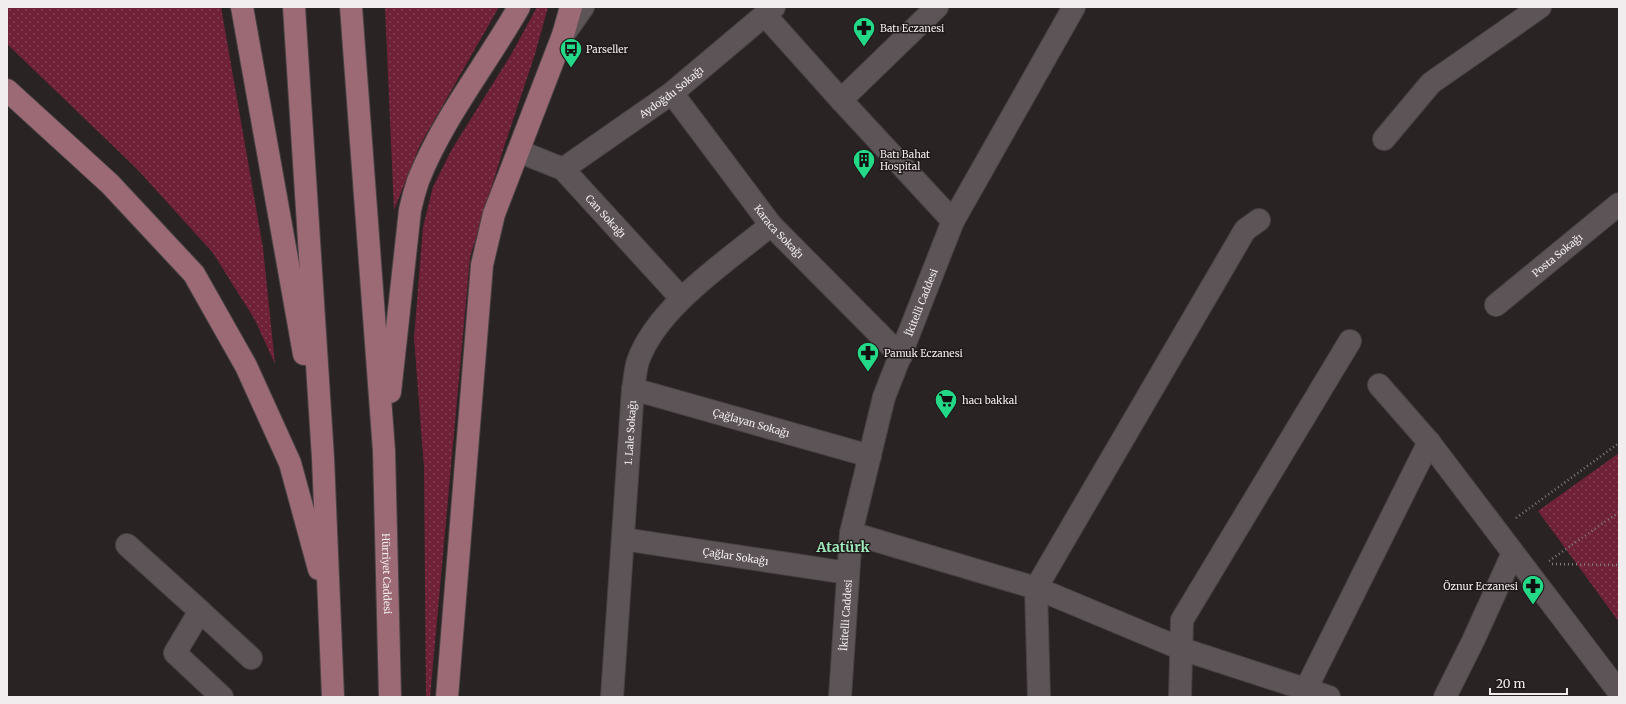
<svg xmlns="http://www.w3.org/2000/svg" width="1626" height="704" font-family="Merriweather,serif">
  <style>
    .grass { fill: url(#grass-dots) }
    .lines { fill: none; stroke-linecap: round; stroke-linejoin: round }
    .street-casing { stroke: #484243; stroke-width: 24 }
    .secondary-casing { stroke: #484243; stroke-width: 24 }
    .primary-casing { stroke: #484243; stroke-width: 24 }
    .path { stroke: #817c7d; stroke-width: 2.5; stroke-dasharray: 1 3; stroke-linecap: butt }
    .street { stroke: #5c5456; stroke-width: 22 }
    .secondary { stroke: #5c5456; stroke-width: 22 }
    .primary { stroke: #9c6a75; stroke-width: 22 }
    .labels { text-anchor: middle; stroke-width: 3; stroke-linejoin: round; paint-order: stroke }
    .poi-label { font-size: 10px; fill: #f1eced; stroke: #20191a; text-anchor: start }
    .street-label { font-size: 10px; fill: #f1eced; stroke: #20191a }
    .district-label { font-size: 14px; font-weight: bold; fill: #9de9ba; stroke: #20191a }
  </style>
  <defs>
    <pattern id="grass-dots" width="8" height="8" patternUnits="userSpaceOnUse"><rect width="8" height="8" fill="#6f2137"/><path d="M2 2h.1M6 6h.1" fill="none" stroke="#844154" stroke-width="1.8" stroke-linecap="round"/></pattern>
  </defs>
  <rect width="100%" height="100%" fill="#292324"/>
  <!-- grass -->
  <path class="grass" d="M7 7H221L263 248 275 364 255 320 213 253 137 169 7 44Z
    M385 7H499L420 145 394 210Z
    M537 7H548L535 54 504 147 470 257 430 697H426L424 468 414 338 423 227 433 187 452 149 512 53Z
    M1619 453V622L1538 511Z"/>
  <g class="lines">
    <!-- street casing -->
    <g class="street-casing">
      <g id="street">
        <path d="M765 15 841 100 953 221"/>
        <path d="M564 34 583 7"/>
        <path id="s1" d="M672 93 771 225 901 356"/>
        <path d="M841 100 937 7"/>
        <path d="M1384 139 1431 83 1540 7"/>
        <path id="s2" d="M518 151 563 169 681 298"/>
        <path id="s3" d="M563 169 672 93 774 7"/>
        <path id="s4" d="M1496 305 1619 204"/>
        <path d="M1379 385 1429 442 1619 692"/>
        <path id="s5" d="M633 389 870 456"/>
        <path d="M851 533 1036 588 1182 649 1329 697"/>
        <path id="s6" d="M623 539 848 573"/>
        <path d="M127 545 200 611"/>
        <path d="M222 697 175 653 200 611 251 658"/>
        <path id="s7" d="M612 697 633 389C635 380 635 370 638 361 657 307 727 261 771 225"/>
        <path d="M1039 697 1036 588 1245 230 1259 220"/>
        <path d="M1180 697 1182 620 1350 341"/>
        <path d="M1306 697V689L1429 442"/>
        <path d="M1445 697 1473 641 1513 553"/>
      </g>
    </g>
    <!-- secondary casing -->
    <g class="secondary-casing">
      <g id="secondary">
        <path id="s8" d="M840 697 851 533 884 397 953 221 1074 7"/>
      </g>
    </g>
    <!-- primary casing -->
    <g class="primary-casing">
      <g id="primary">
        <path d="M242 7 304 354"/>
        <path d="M294 7 323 458 333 697"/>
        <path id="s9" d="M351 7 384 451 390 697"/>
        <path d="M7 90 110 184 194 274 246 366 290 463 319 569"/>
        <path d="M390 392 410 210C412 201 415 190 418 181 443 118 486 65 519 7"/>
        <path d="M447 697 482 265 494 214 563 35 571 7"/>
      </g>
    </g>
    <!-- path -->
    <path class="path" d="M1516 518 1619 443
      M1549 561 1619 512
      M1552 564 1619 565"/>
    <!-- street -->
    <use href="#street" class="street"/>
    <!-- secondary -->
    <use href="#secondary" class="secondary"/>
    <!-- primary -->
    <use href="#primary" class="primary"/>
  </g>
  <!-- icons -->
  <defs>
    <g id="pharmacy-pin" transform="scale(1.15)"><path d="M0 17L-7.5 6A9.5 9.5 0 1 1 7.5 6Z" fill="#23d886" stroke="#20191a"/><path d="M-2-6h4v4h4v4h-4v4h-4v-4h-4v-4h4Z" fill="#111"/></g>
    <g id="bus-pin" transform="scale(1.15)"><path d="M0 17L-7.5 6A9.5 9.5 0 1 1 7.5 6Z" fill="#23d886" stroke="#20191a"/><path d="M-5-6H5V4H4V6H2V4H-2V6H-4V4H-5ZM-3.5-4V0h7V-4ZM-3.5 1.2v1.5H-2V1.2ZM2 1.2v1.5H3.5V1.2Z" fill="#111"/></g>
    <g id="building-pin" transform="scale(1.15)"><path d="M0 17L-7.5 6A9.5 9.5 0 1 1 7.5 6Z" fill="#23d886" stroke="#20191a"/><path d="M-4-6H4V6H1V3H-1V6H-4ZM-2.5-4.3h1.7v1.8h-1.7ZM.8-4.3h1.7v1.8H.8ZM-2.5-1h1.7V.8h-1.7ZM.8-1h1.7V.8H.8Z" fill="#111"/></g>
    <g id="supermarket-pin" transform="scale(1.15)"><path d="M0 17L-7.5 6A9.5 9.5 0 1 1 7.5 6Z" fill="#23d886" stroke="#20191a"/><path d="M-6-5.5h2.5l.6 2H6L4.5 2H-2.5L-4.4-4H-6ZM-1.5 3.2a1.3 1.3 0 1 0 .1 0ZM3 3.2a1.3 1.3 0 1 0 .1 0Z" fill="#111"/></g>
  </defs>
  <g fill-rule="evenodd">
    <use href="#pharmacy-pin" x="864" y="28"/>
    <use href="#bus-pin" x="571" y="49"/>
    <use href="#building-pin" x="864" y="160"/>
    <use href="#pharmacy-pin" x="868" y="353"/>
    <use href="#supermarket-pin" x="946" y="400"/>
    <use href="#pharmacy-pin" x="1533" y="586"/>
  </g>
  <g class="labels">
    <!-- poi labels -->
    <g class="poi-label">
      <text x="880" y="32">Batı Eczanesi</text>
      <text x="586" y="53">Parseller</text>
      <text x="880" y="158">Batı Bahat<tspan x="880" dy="12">Hospital</tspan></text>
      <text x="884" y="357">Pamuk Eczanesi</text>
      <text x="962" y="404">hacı bakkal</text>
      <text x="1518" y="590" text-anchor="end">Öznur Eczanesi</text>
    </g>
    <!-- street labels -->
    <g class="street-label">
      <text dy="4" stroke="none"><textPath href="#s3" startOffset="133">Aydoğdu Sokağı</textPath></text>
      <text dy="4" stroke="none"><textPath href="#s2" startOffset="112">Can Sokağı</textPath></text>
      <text dy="4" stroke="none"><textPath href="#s1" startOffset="175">Karaca Sokağı</textPath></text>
      <text dy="4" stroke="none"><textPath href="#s4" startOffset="79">Posta Sokağı</textPath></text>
      <text dy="4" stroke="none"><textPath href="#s8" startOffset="406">İkitelli Caddesi</textPath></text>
      <text dy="4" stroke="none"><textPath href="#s5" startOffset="123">Çağlayan Sokağı</textPath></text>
      <text dy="4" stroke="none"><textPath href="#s7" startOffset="265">1. Lale Sokağı</textPath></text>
      <text dy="4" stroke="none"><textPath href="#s6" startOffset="114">Çağlar Sokağı</textPath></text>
      <text dy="4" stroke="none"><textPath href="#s9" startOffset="568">Hürriyet Caddesi</textPath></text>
      <text dy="4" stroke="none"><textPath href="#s8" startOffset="82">İkitelli Caddesi</textPath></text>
    </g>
    <!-- district labels -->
    <g class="district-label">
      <text x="843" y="552">Atatürk</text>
    </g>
  </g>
  <!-- border -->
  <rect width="1626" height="704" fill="none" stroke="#f1eced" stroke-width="16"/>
  <!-- scale -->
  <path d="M1490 688v6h77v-6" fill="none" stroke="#f1eced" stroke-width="2"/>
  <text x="1496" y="688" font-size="12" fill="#f1eced" stroke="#20191a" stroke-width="3" paint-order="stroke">20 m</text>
</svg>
